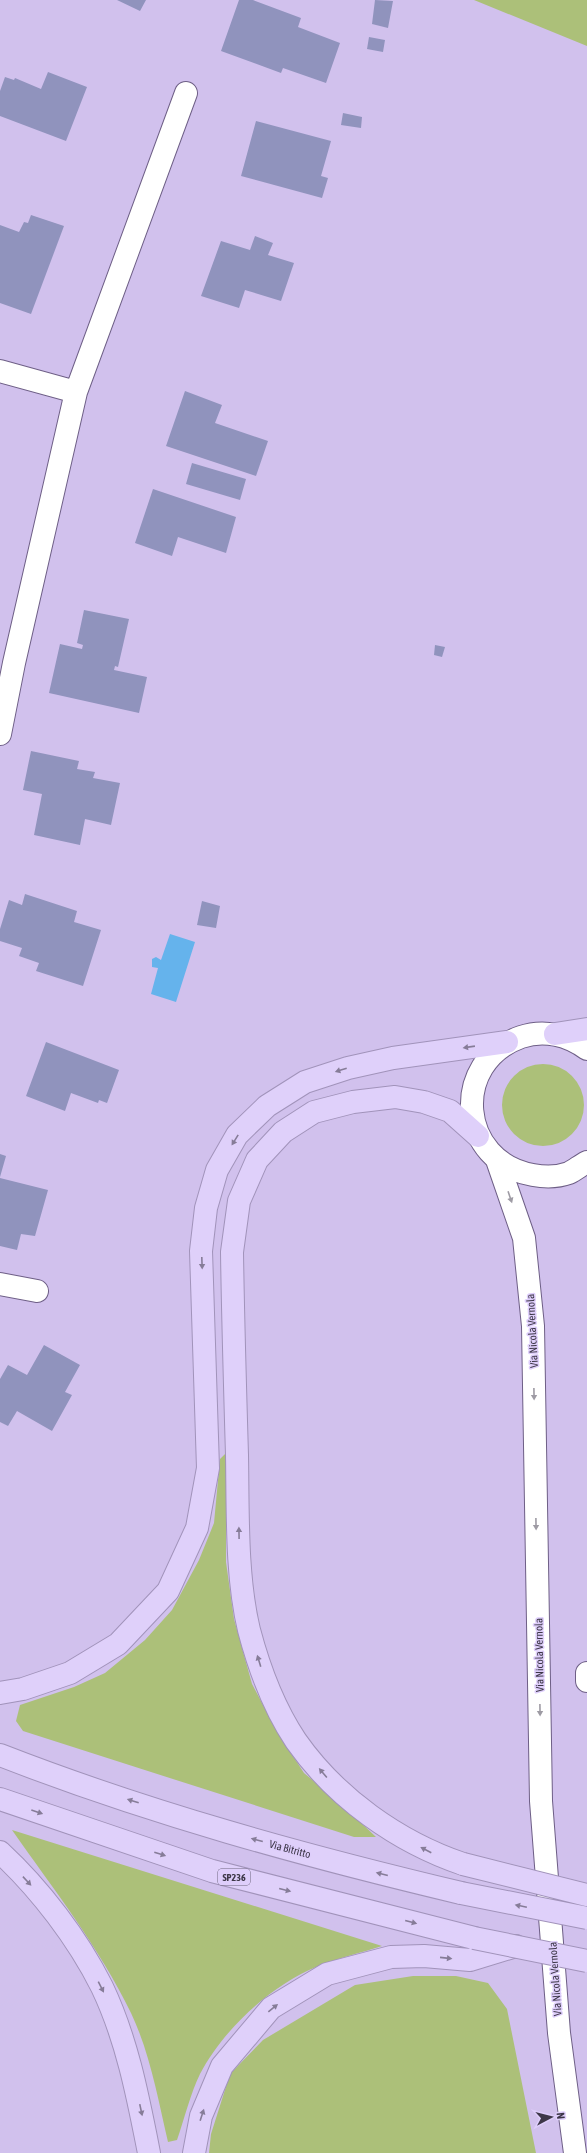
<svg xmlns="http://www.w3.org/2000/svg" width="587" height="2153" font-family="'Asap Condensed',sans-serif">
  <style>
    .green { fill: #acc079 }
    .water { fill: #65b3ec }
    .building { fill: #9093bd }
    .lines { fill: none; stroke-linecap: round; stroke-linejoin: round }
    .minor-casing { stroke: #6e5f86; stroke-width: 24 }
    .secondary-casing { stroke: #6e5f86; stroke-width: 24 }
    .trunk-casing { stroke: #a193ba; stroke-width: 24 }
    .minor { stroke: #fff; stroke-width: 22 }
    .secondary { stroke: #fff; stroke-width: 22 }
    .trunk { stroke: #dfd0fa; stroke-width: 22 }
    .trunk-bridge-casing { stroke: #a193ba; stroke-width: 24; stroke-linecap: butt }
    .trunk-bridge { stroke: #dfd0fa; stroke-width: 22 }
    .oneway { fill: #867c98 }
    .oneway2 { fill: #9e9ba4 }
    .labels { text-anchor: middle; stroke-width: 3; stroke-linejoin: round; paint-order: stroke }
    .shield { fill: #decefb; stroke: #6d647e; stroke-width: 1 }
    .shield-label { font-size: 10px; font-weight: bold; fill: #3d3748 }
    .street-label { font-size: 11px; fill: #3d3748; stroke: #decefb }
  </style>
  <rect width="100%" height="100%" fill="#d1c1ed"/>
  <!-- green -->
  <path class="green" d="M474 0H587V46Z
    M502 1105a41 41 0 1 1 82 0a41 41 0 1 1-82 0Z
    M226 1453V1562L234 1619 252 1684 278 1733 304 1773 338 1801 376 1837H354L23 1731 16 1721 20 1705 74 1687 105 1673 145 1640 172 1610 199 1560 214 1523 220 1459Z
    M12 1830 382 1946C361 1953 337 1958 316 1967 270 1986 223 2030 200 2074 191 2092 184 2120 177 2140L168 2142C158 2099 150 2053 131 2013 99 1947 54 1890 12 1830Z
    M413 1976H456L488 1983 507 2009 536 2153H209L211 2134 230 2074 263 2040 355 1985Z"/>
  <!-- water -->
  <path class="water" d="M170 934 195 942 176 1002 151 994 158 968 152 967V959L156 957 161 960Z"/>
  <!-- building -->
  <path class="building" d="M117 0H146L140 11Z
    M239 0H253L301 18 298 27 340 43 326 83 283 68 281 73 221 51Z
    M375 0 393 1 388 28 372 24Z
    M369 37 385 40 383 52 367 49Z
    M48 72 87 87 66 141 0 116V91L5 77 14 80 15 78 41 89Z
    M343 113 362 117 361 128 341 125Z
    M256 121 331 141 321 176 328 178 322 198 241 176Z
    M31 215 64 226 31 314 0 303V225L19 232 24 222 28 223Z
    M255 236 273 243 268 255 294 263 281 301 245 290 239 308 201 296 221 241 250 250Z
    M185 391 222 405 215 423 268 441 256 476 166 446Z
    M192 463 246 479 240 500 186 484Z
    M153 489 236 517 226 553 178 537 172 556 135 543Z
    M84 610 129 619 118 667 115 666 114 670 147 677 139 713 49 693 60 644 82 649 83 645 77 643Z
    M435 645 445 647 442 657 434 655Z
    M31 751 79 761 77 769 95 772 93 778 120 783 111 825 85 819 80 845 34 835 42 794 23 790Z
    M25 894 77 911 74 922 101 930 83 986 36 971 39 963 19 956 22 948 0 941V929L9 900 22 905Z
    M202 901 220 906 216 928 197 925Z
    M46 1042 119 1070 107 1103 99 1100 98 1103 71 1093 65 1111 26 1096Z
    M0 1154 6 1156 0 1177Z
    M0 1178 48 1190 35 1236 21 1234 17 1250 0 1246Z
    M44 1345 80 1365 65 1392 72 1395 52 1431 17 1411 8 1426 0 1422V1379L8 1365 27 1375Z"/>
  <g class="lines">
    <!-- minor casing -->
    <g class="minor-casing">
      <path id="minor" d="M0 371 76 392 14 663 0 734
        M76 392 186 93
        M0 1284 37 1291"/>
    </g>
    <!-- secondary casing -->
    <g class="secondary-casing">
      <path id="secondary" d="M587 1049C568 1035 544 1029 521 1037 450 1062 458 1162 533 1175 544 1177 558 1177 569 1173 575 1170 581 1165 587 1162
        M497 1160 524 1238 533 1326 541 1801 559 2033 575 2153
        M587 1673V1681"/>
    </g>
    <!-- trunk casing -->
    <g class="trunk-casing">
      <path id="trunk" d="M555 1034 587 1029
        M0 1693 23 1689 70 1673 118 1644 168 1591 197 1528 208 1468 201 1251 206 1208 217 1170 237 1135 267 1106 305 1082 348 1068 393 1058 507 1042
        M0 1755C149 1813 305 1856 461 1893
        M0 1799 212 1871 474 1938
        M0 1852C40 1889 78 1939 102 1987 127 2039 138 2097 149 2153
        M463 1864C398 1842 336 1798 296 1741 274 1708 259 1668 249 1630 236 1576 238 1511 237 1455 235 1388 233 1320 232 1252L239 1201 257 1160 283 1132 314 1112 353 1102 395 1097 424 1102 450 1111 478 1136
        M194 2153 201 2116 222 2066 271 2008 327 1974 391 1957 424 1956 470 1960 516 1946"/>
    </g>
    <!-- minor -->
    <use href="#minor" class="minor"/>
    <!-- secondary -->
    <use href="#secondary" class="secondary"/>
    <!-- trunk -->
    <use href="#trunk" class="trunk"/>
    <!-- trunk-bridge casing -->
    <g class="trunk-bridge-casing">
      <path id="trunk-bridge" d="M463 1864 587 1895
        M461 1893 587 1918
        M474 1938 587 1961"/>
    </g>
    <!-- trunk-bridge -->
    <use href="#trunk-bridge" class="trunk-bridge"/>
  </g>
  <!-- one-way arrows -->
  <defs><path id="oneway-solid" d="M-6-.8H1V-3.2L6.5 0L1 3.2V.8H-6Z"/></defs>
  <g class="oneway">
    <use href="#oneway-solid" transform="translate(469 1047) rotate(172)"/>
    <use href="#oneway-solid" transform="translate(341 1070) rotate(162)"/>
    <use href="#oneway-solid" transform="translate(235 1140) rotate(122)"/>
    <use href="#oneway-solid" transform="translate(202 1263) rotate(88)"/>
    <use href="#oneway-solid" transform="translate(239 1533) rotate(-91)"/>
    <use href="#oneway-solid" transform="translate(259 1661) rotate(-107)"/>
    <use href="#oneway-solid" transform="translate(323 1773) rotate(-130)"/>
    <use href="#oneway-solid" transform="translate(133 1801) rotate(-162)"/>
    <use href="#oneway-solid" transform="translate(37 1812) rotate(19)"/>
    <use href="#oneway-solid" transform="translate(257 1840) rotate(-165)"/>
    <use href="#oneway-solid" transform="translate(426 1850) rotate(-152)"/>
    <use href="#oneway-solid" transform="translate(160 1854) rotate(18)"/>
    <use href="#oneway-solid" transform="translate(382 1874) rotate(-166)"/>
    <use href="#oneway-solid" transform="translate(27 1881) rotate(47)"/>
    <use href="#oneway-solid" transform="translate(285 1890) rotate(14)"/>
    <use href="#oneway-solid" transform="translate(521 1906) rotate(-168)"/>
    <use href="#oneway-solid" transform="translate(411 1922) rotate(15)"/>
    <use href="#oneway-solid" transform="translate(446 1958) rotate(6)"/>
    <use href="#oneway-solid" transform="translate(101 1987) rotate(63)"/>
    <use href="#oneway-solid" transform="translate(273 2008) rotate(-39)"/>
    <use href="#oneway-solid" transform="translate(141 2110) rotate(78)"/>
    <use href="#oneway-solid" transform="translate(202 2115) rotate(-72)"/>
  </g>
  <g class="oneway2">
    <use href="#oneway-solid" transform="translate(510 1197) rotate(71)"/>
    <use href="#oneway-solid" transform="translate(534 1394) rotate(89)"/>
    <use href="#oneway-solid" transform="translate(536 1524) rotate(89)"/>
    <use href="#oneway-solid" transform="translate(540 1710) rotate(89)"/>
  </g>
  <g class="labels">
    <!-- shield labels -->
    <rect class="shield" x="218" y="1869" width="32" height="16" rx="3"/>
    <g class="shield-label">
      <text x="234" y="1881">SP236</text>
    </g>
    <!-- street labels -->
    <g class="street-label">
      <text transform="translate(532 1331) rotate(-93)" y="4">Via Nicola Vernola</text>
      <text transform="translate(539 1655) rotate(-91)" y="4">Via Nicola Vernola</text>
      <text transform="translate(290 1849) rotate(15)" y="4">Via Bitritto</text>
      <text transform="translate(555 1979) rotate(-94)" y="4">Via Nicola Vernola</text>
    </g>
  </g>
  <!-- north arrow -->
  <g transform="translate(551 2117) rotate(83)" stroke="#decefb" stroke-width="3" paint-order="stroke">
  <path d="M0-3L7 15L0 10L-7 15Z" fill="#3d3748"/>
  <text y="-6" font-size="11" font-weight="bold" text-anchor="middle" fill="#3d3748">N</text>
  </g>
</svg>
